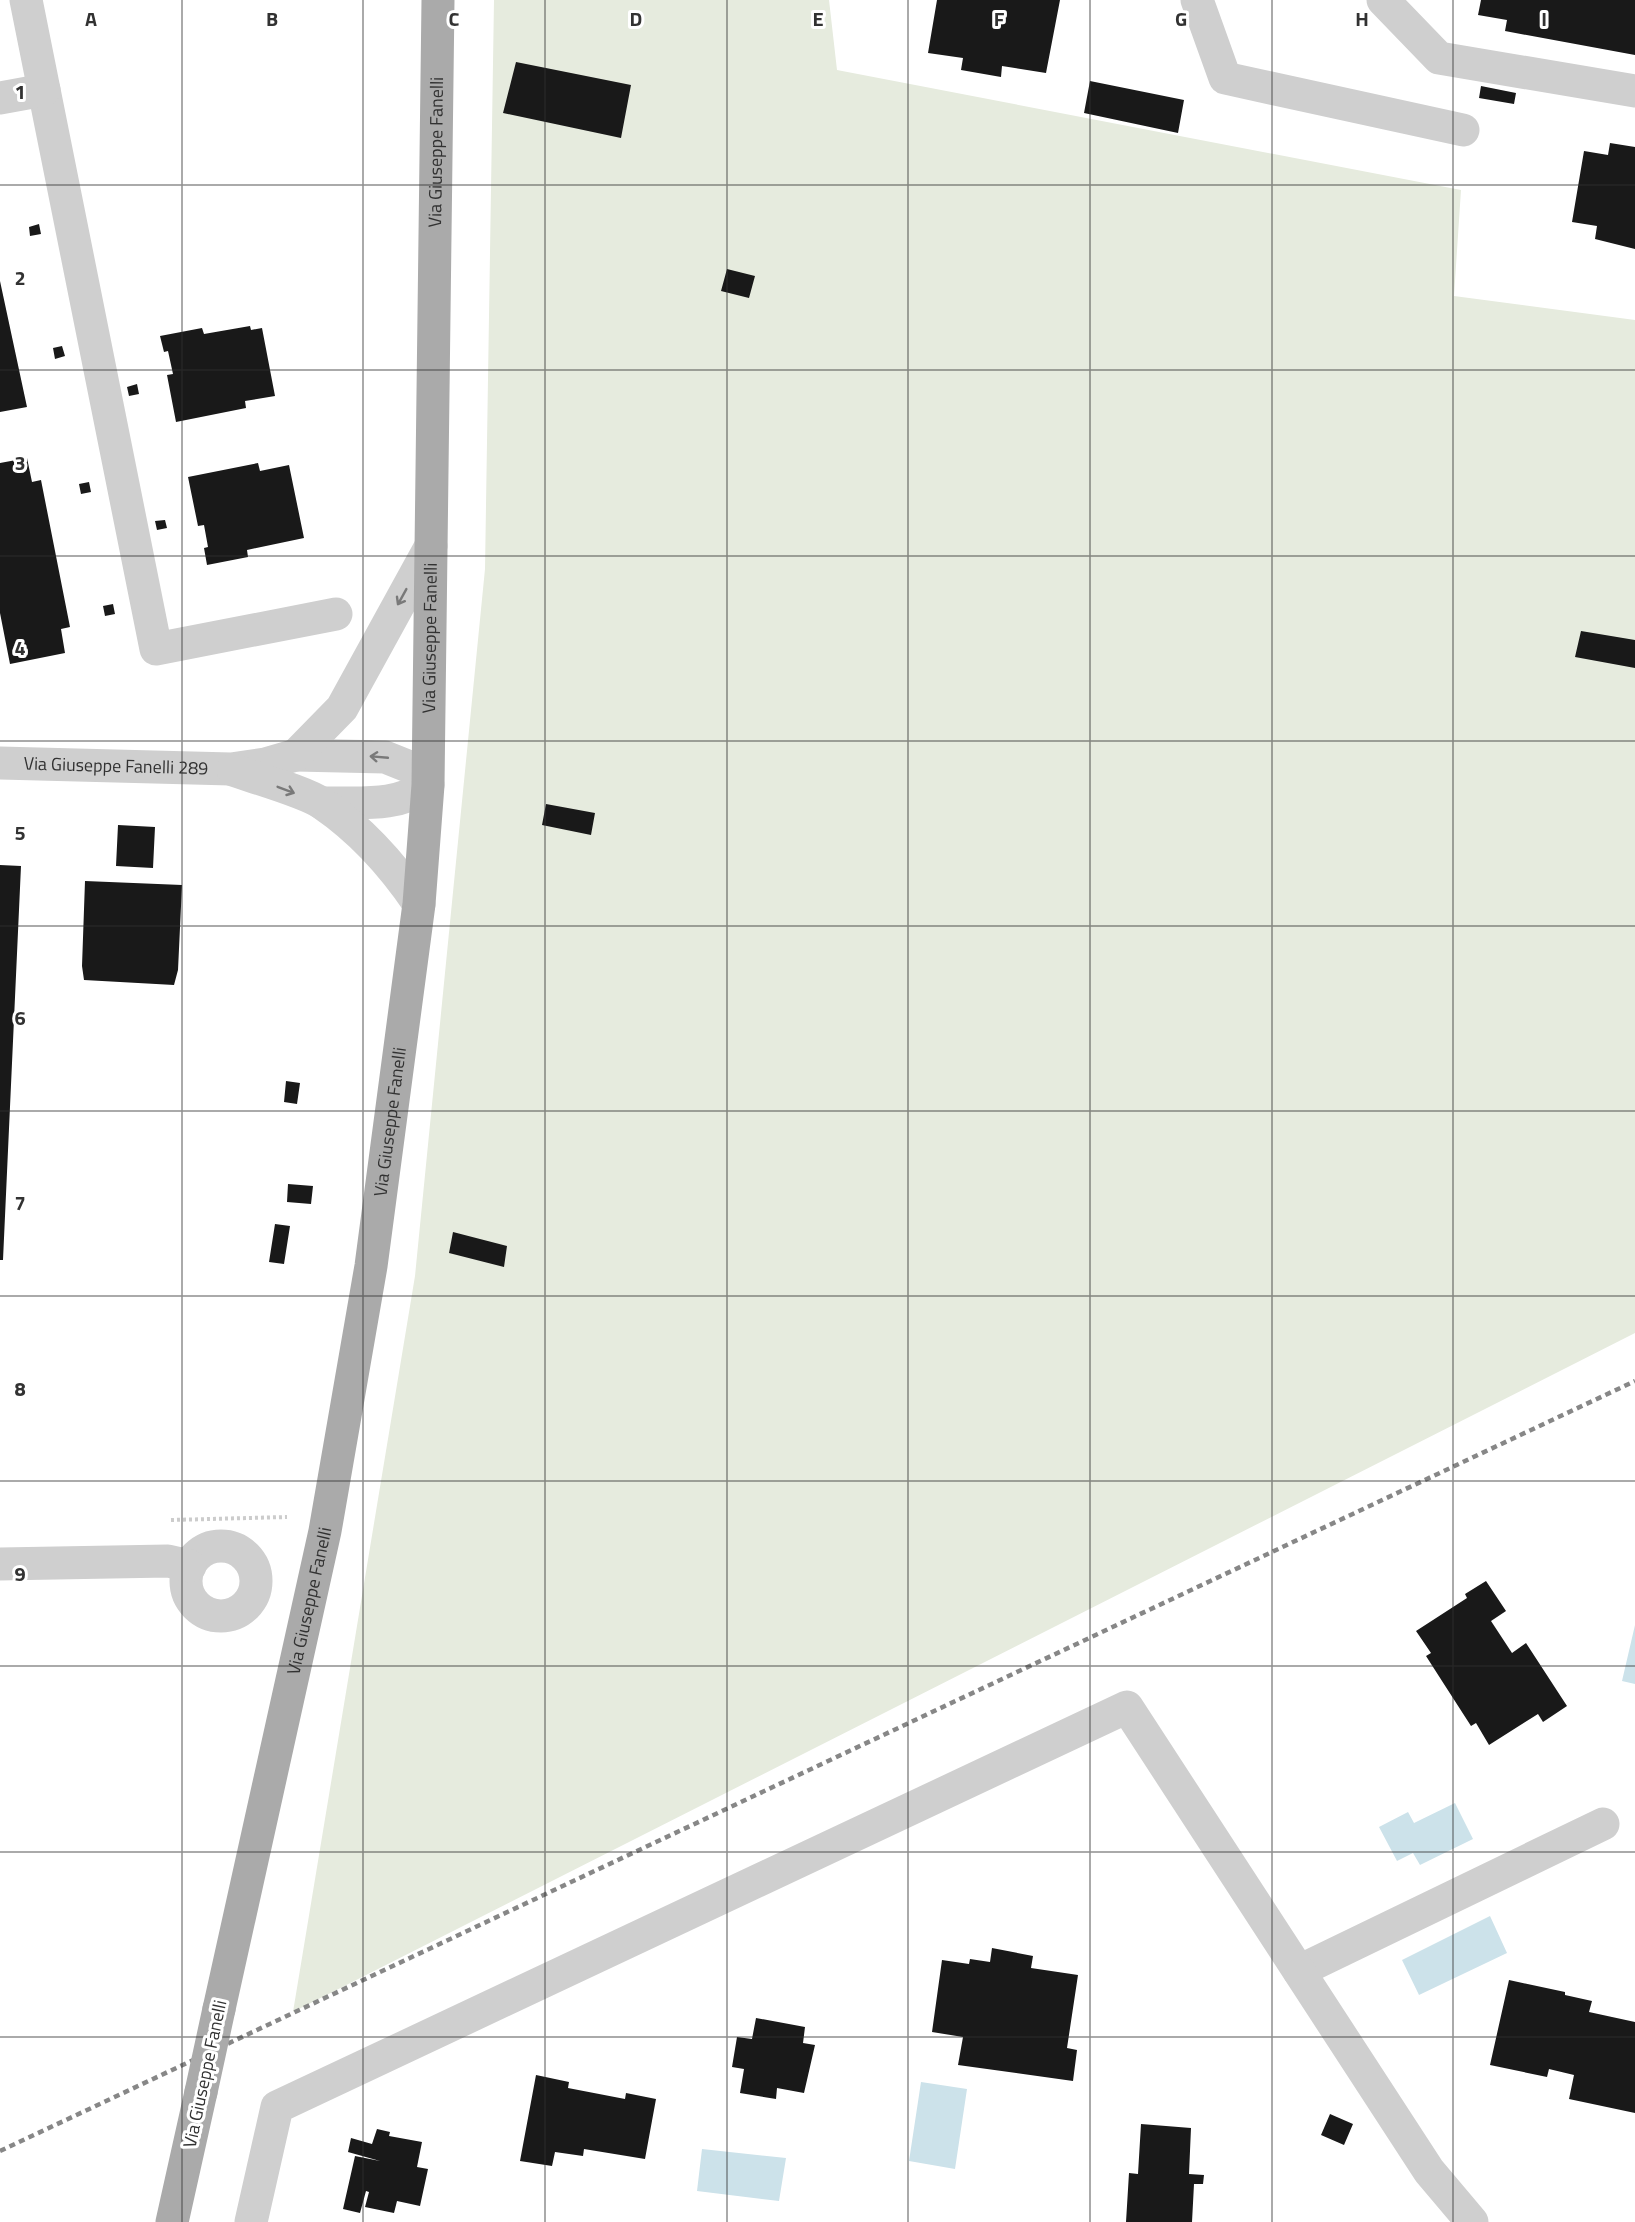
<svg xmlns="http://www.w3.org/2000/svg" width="1635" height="2222" font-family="'Titillium Web',sans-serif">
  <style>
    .green { fill: #e6ebde }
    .water { fill: #cce2ea }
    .building { fill: #191919 }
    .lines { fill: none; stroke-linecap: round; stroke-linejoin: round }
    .path { stroke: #ccc; stroke-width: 4; stroke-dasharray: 3 3; stroke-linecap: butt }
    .minor { stroke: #cfcfcf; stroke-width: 33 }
    .major { stroke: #aaa; stroke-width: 33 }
    .rail { stroke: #878787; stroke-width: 4.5; stroke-dasharray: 6 4.5; stroke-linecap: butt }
    .major-bridge { stroke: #aaa; stroke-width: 33 }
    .oneway { stroke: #797979 }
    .grid { fill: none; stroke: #323232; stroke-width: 1.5; stroke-opacity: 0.55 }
    .labels { text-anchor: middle; stroke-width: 6; stroke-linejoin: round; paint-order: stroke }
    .street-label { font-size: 18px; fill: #323232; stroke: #fff }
    .grid-label { font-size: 20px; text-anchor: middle; font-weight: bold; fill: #323232; stroke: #fff; stroke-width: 6; stroke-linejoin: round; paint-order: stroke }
  </style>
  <rect width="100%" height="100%" fill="#fff"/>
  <!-- green -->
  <path class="green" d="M494 0H829L837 70 1461 190 1454 296 1635 320V1333L293 2012 415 1276 485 569Z"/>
  <!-- water -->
  <path class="water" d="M1635 1625V1684L1622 1681Z
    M1455 1803 1473 1839 1420 1865 1413 1853 1397 1861 1379 1827 1408 1812 1414 1823Z
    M1490 1916 1507 1953 1419 1995 1402 1960Z
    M921 2082 967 2089 955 2169 909 2161Z
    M702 2149 786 2158 779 2201 697 2191Z"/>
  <!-- building -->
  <path class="building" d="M937 0H1060L1046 73 1002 66 1001 77 961 70 963 58 928 53Z
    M1481 0H1635V55L1505 31 1507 20 1478 15Z
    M516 62 631 85 621 138 503 113Z
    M1090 81 1184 100 1178 133 1084 113Z
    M1481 86 1516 93 1514 104 1479 98Z
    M1610 143 1635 147V249L1595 239 1597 226 1572 222 1584 151 1608 155Z
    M39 224 41 234 30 236 29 227Z
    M727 269 755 276 749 298 721 291Z
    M0 281 27 407 0 412Z
    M250 326 251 330 262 328 275 396 245 401 246 408 176 422 167 375 173 374 168 351 164 352 160 336 202 328 204 334Z
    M62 346 65 356 55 359 53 348Z
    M137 384 139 394 129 396 127 387Z
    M27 458 32 482 41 480 70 627 61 629 65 653 10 664 0 613V463Z
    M258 463 260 471 289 465 304 538 247 550 248 557 207 565 204 548 208 547 204 525 198 526 188 477Z
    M89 482 91 492 81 494 79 484Z
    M165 520 167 528 157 530 155 521Z
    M113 604 115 614 105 616 103 606Z
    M1581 631 1635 640V668L1575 657Z
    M546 804 595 813 591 835 542 825Z
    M118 825 155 827 153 868 116 866Z
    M0 865 21 866 3 1260H0Z
    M85 881 182 885 178 970 174 985 84 980 82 966Z
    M286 1081 300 1083 297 1104 284 1102Z
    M288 1184 313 1186 311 1204 287 1202Z
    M275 1224 290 1226 284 1264 269 1262Z
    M453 1232 507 1246 504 1267 449 1253Z
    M1486 1581 1506 1611 1491 1621 1512 1653 1526 1643 1567 1706 1543 1722 1538 1714 1489 1745 1476 1723 1471 1726 1442 1681 1426 1656 1431 1653 1416 1631 1467 1598 1465 1594Z
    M992 1948 1033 1956 1031 1968 1078 1975 1067 2048 1077 2050 1073 2081 958 2065 963 2037 932 2032 942 1960 969 1964 970 1959 990 1962Z
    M1509 1980 1565 1992V1995L1592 2001 1589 2012 1635 2022V2113L1569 2099 1574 2075 1549 2069 1547 2077 1490 2065Z
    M756 2018 805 2027 803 2043 815 2045 804 2093 777 2088 776 2099 740 2093 744 2069 732 2067 737 2037 752 2039Z
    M536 2075 569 2082 568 2088 625 2099 626 2093 656 2099 645 2159 584 2149 583 2156 555 2152 552 2166 520 2161Z
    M1330 2114 1353 2124 1344 2145 1321 2135Z
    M1141 2124 1191 2128 1189 2174 1204 2175 1203 2184H1194L1192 2222H1126L1129 2173 1138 2174Z
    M377 2129 390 2132 389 2136 422 2142 417 2167 428 2169 420 2206 397 2201 394 2213 365 2207 369 2192 366 2191 360 2213 343 2209 355 2156 380 2161 348 2152 351 2138 372 2144Z"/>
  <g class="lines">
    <!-- path -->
    <path class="path" d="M171 1520 287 1517"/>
    <!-- minor -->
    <g class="minor">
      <path d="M26 0 156 649 336 614"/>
      <path d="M1197 0 1225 78 1463 130"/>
      <path d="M1383 0 1439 58 1635 91"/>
      <path d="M0 98 44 90"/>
      <path d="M296 755 385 757 410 767 428 785C396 808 360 802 322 803"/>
      <path id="s1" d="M0 763 231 769 265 764 296 755 342 708 431 546"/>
      <path d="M233 770C255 778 306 792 323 804 361 830 394 867 419 904"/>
      <circle cx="221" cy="1581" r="35"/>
      <path d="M0 1564 168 1561 190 1566"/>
      <path d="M1299 1971 1603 1824"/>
      <path d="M251 2222 277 2107 1127 1707 1429 2171 1472 2222"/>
    </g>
    <!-- major -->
    <g class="major">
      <path id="s2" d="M219 2009 325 1531 371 1266 419 904 428 785 438 0"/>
      <path d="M172 2222 201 2092"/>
    </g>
    <!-- rail -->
    <path class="rail" d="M0 2151 1635 1381"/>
    <!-- major-bridge -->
    <path class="major-bridge" d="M201 2092 219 2009"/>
  </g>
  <!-- one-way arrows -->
  <defs><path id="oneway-shaft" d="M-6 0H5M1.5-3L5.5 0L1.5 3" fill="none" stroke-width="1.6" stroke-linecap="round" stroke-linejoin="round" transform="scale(1.5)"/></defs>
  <g class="oneway">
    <use href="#oneway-shaft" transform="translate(402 597) rotate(119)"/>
    <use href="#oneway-shaft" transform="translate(379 757) rotate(-175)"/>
    <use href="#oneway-shaft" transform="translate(286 790) rotate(21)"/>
  </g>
  <!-- grid -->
  <path class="grid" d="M182 0V2222M363 0V2222M545 0V2222M727 0V2222M908 0V2222M1090 0V2222M1272 0V2222M1453 0V2222M0 185H1635M0 370H1635M0 556H1635M0 741H1635M0 926H1635M0 1111H1635M0 1296H1635M0 1481H1635M0 1666H1635M0 1852H1635M0 2037H1635"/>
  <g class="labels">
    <!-- street labels -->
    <g class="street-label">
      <text dy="6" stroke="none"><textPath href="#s2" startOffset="1876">Via Giuseppe Fanelli</textPath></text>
      <text dy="6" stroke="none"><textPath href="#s2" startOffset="1390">Via Giuseppe Fanelli</textPath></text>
      <text dy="6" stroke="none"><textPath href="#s1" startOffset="116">Via Giuseppe Fanelli 289</textPath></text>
      <text dy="6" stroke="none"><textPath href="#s2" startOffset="904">Via Giuseppe Fanelli</textPath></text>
      <text dy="6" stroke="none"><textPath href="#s2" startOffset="418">Via Giuseppe Fanelli</textPath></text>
      <text transform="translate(205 2074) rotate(-78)" y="6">Via Giuseppe Fanelli</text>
    </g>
  </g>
  <g class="grid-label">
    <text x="91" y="26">A</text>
    <text x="272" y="26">B</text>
    <text x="454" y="26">C</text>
    <text x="636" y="26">D</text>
    <text x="818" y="26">E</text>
    <text x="999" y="26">F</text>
    <text x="1181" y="26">G</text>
    <text x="1362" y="26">H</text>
    <text x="1544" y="26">I</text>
    <text x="20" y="99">1</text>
    <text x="20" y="285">2</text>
    <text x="20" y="470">3</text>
    <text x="20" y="655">4</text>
    <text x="20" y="840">5</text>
    <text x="20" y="1025">6</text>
    <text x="20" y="1210">7</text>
    <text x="20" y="1396">8</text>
    <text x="20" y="1581">9</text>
  </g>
</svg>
